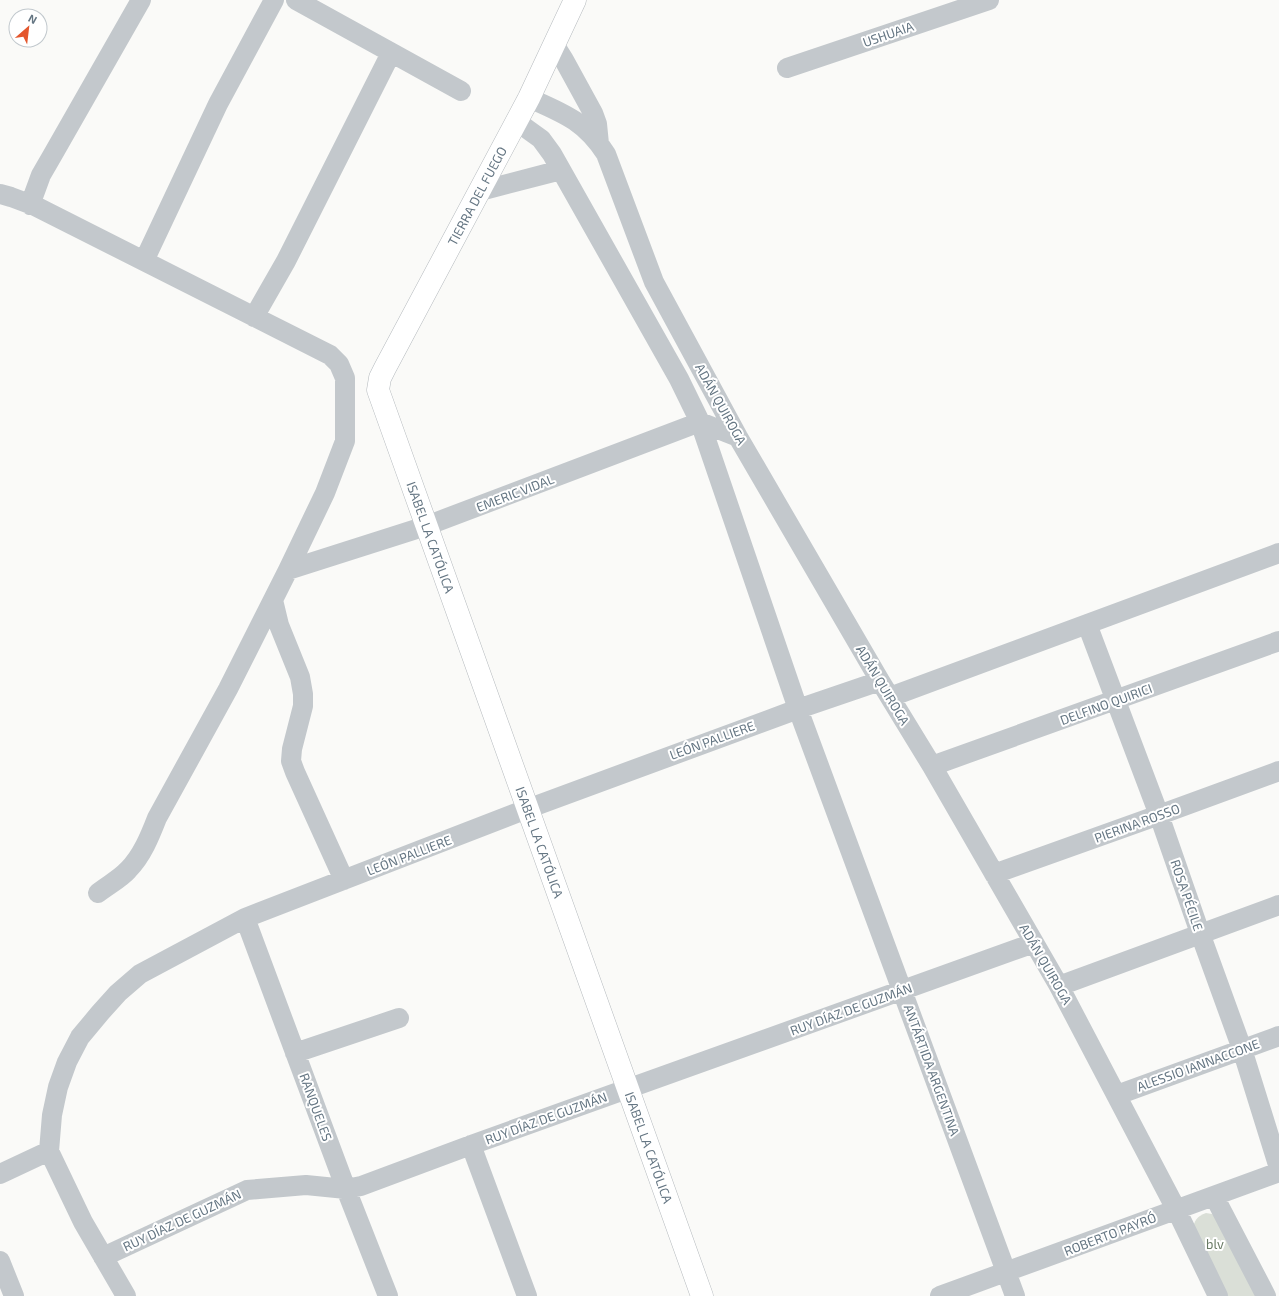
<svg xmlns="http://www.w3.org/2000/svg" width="1279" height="1296" font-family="'Exo 2',sans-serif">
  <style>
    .green { fill: #dadfd7 }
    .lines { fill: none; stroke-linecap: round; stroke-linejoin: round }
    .major-casing { stroke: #b5babe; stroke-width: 23 }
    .minor { stroke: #c3c8cc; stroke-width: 20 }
    .major { stroke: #fff; stroke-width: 22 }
    .labels { text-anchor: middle; stroke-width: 4; stroke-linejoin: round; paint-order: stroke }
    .street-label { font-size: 13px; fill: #657683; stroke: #fff }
    .park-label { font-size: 13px; fill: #687a64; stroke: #fff }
  </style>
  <rect width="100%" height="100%" fill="#fafaf8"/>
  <!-- green -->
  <path class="green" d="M1206 1213 1212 1214 1219 1218 1259 1296H1226L1193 1229C1194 1221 1197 1216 1206 1213Z"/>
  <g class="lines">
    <!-- major casing -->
    <g class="major-casing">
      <g id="major">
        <path id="s1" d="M575 0 529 98 385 368 380 378 378 390 702 1296"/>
      </g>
    </g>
    <!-- minor -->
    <path class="minor" d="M296 0 461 91
      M554 44 564 60 593 113 597 124 599 144
      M787 68 989 0
      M529 98C563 113 585 121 606 154L654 282 738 437 880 681 932 766 1059 986 1176 1209 1218 1296
      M516 121 541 139 552 154 679 379 700 422 798 709 1015 1296
      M480 191 561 170
      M0 194 11 197 35 206 330 355 339 364 345 378V441L325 493 288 570 228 689 157 818C150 836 142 856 128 870 120 879 108 885 98 893
      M30 205 41 175 52 156 141 0
      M144 261 218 104 274 0
      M254 317 286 261 391 53
      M288 570 426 526 700 422 738 437
      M273 600 279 625 300 677 303 694V706L292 749 291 761 295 772 344 880
      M1087 624 1159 815 1200 933 1242 1049 1279 1168
      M890 697 1279 553
      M932 766 1279 641
      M994 874 1159 815 1279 771
      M245 918 346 1189 388 1296
      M1059 986 1279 905
      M295 1053 399 1018
      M1117 1095 1279 1036
      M471 1145 527 1296
      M0 1174 49 1151
      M1214 1196 1266 1296
      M103 1257 247 1190 306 1185 346 1189 361 1186 471 1145 1034 943
      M0 1261 14 1296
      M126 1296 83 1222 49 1151 52 1115 58 1087 67 1062 80 1037 100 1013 118 993 140 974 245 918 527 809 798 709 880 681
      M940 1296 1279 1172"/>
    <!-- major -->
    <use href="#major" class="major"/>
  </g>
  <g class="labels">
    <!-- street labels -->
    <g class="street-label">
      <text transform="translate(888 34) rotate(-19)" y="5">USHUAIA</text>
      <text transform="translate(477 196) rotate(-62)" y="5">TIERRA DEL FUEGO</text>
      <text transform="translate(721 404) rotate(61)" y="5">ADÁN QUIROGA</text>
      <text transform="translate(515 493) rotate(-21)" y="5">EMERIC VIDAL</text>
      <text dy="5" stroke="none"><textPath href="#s1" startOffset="594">ISABEL LA CATÓLICA</textPath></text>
      <text transform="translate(883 685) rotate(59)" y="5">ADÁN QUIROGA</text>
      <text transform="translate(1106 704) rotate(-20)" y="5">DELFINO QUIRICI</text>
      <text transform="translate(712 740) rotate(-20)" y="5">LEÓN PALLIERE</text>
      <text transform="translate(1137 823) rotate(-20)" y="5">PIERINA ROSSO</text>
      <text dy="5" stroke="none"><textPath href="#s1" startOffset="918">ISABEL LA CATÓLICA</textPath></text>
      <text transform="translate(409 855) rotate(-21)" y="5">LEÓN PALLIERE</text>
      <text transform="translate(1187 895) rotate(71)" y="5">ROSA PÉCILE</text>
      <text transform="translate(1046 964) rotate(60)" y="5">ADÁN QUIROGA</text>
      <text transform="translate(851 1009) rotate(-20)" y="5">RUY DÍAZ DE GUZMÁN</text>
      <text transform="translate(1198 1065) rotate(-20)" y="5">ALESSIO IANNACCONE</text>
      <text transform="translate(932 1070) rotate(70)" y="5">ANTÁRTIDA ARGENTINA</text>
      <text transform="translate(316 1107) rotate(70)" y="5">RANQUELES</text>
      <text transform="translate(546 1118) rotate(-20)" y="5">RUY DÍAZ DE GUZMÁN</text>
      <text dy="5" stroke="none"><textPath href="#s1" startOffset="1242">ISABEL LA CATÓLICA</textPath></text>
      <text transform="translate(182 1220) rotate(-25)" y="5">RUY DÍAZ DE GUZMÁN</text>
      <text transform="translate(1110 1234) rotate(-21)" y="5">ROBERTO PAYRÓ</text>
    </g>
    <!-- park labels -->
    <g class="park-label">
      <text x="1215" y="1249">blv</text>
    </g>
  </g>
  <!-- north arrow -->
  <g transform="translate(28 28) rotate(28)"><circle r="19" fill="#ffffff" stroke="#c1c8cd"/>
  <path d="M0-3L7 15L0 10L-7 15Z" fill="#e4572e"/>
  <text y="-6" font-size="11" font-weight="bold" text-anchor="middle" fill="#657683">N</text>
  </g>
</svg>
